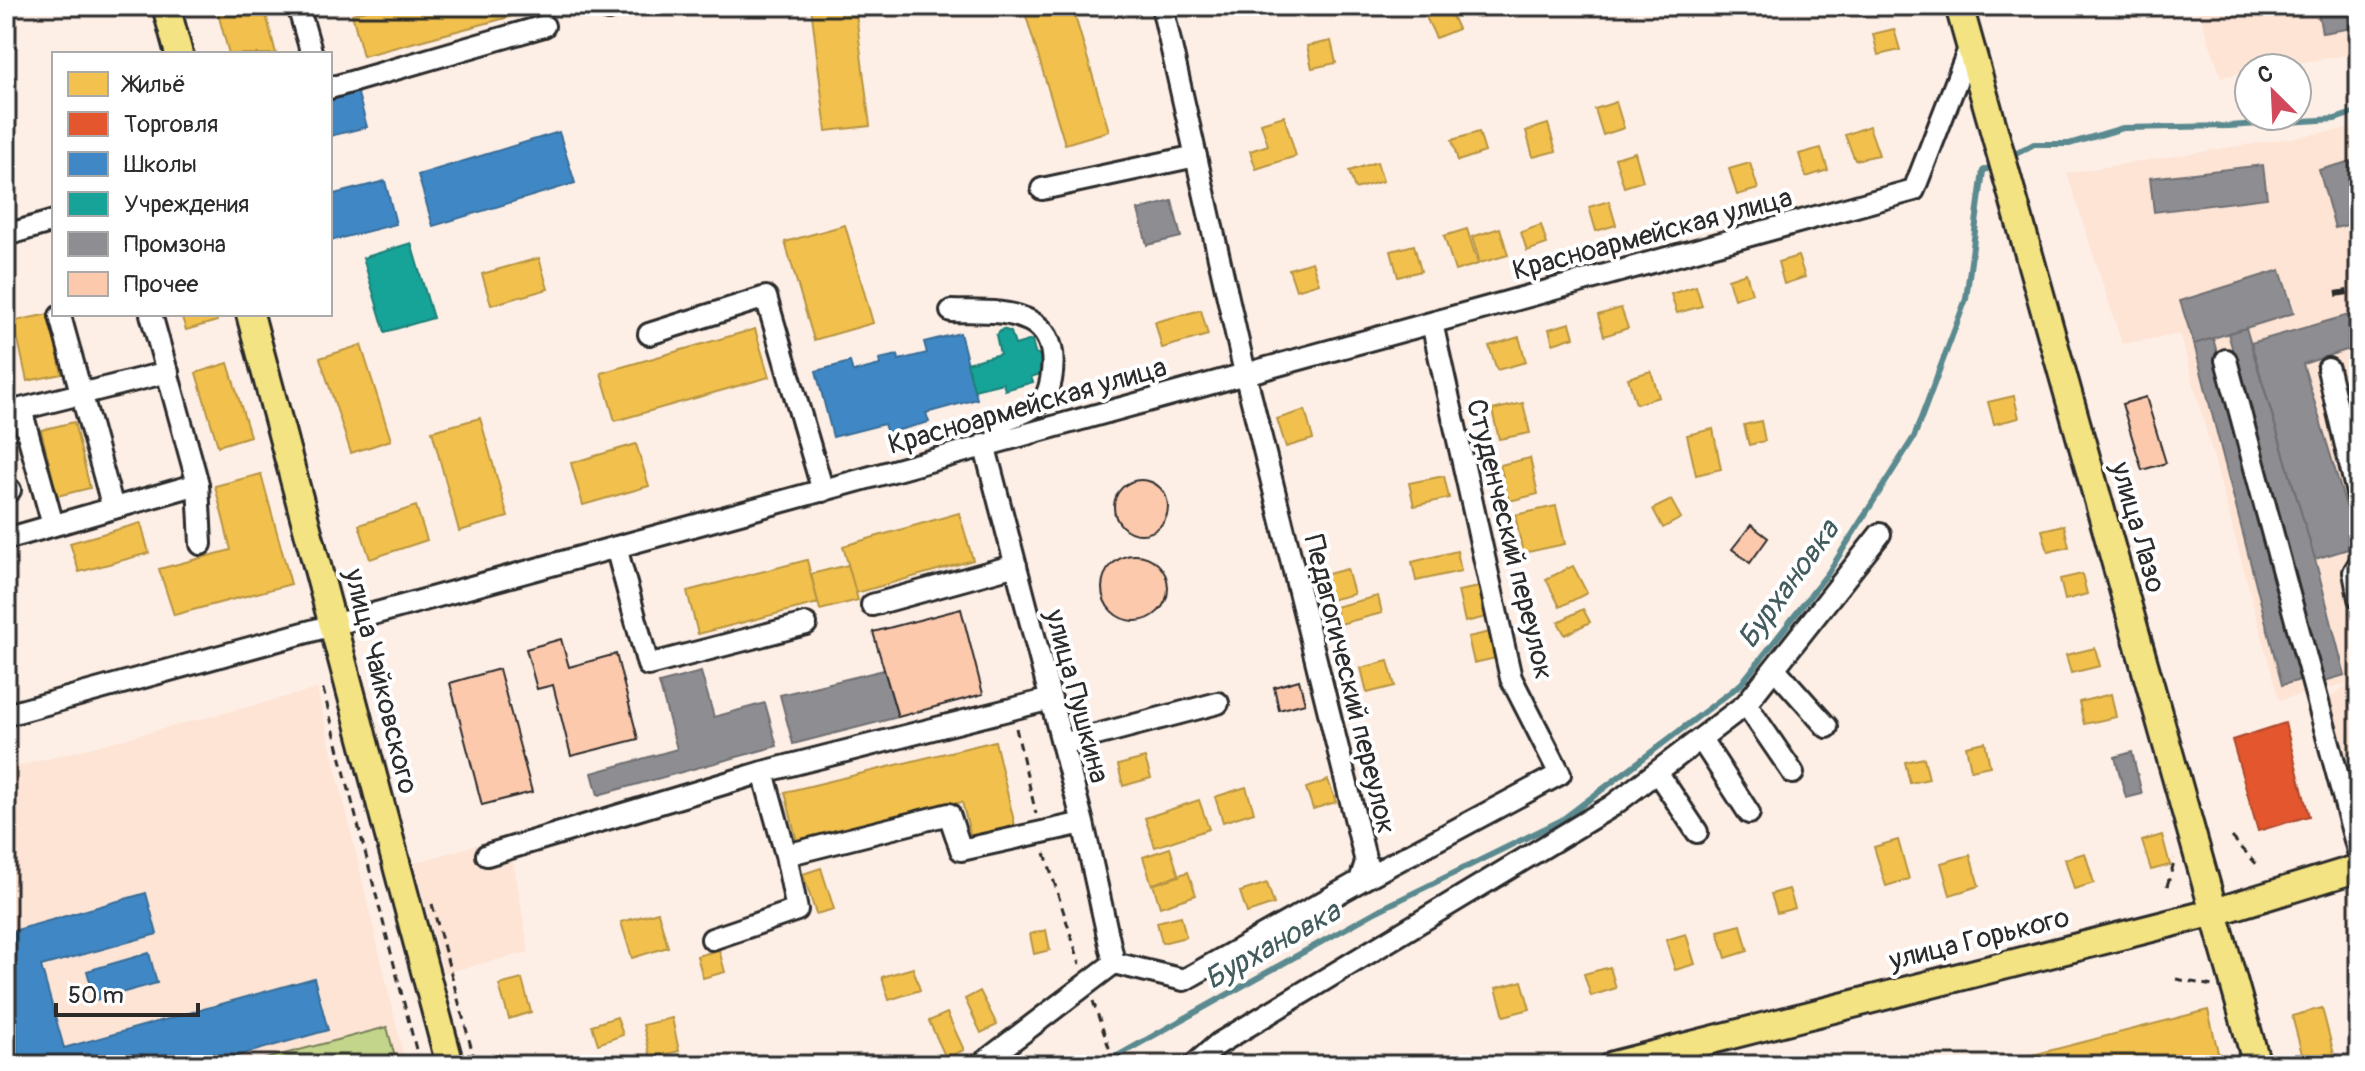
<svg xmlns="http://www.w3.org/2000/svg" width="2365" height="1071" font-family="Pangolin,sans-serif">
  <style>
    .built { fill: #fde4d5 }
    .green { fill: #c3d58a; stroke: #77805a; stroke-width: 2 }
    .homes { fill: #f2c14e; stroke: #b69444; stroke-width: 2 }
    .shops { fill: #e4572e; stroke: #ac4a2d; stroke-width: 2 }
    .schools { fill: #3f88c5; stroke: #396c97; stroke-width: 2 }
    .public { fill: #17a398; stroke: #1d7f77; stroke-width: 2 }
    .industry { fill: #8d8d92; stroke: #707073; stroke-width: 2 }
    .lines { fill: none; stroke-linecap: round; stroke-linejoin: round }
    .stream { stroke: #5a8a8f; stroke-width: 6 }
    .building { fill: #fcc9ad; stroke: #2b2b2b; stroke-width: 2 }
    .minor-casing { stroke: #2b2b2b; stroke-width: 26 }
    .major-casing { stroke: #2b2b2b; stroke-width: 32 }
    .path { stroke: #2b2b2b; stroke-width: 3; stroke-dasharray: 8 6; stroke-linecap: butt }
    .minor { stroke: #fff; stroke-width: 20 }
    .major { stroke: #f4e382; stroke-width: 26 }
    .rail { stroke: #2b2b2b; stroke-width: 6; stroke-dasharray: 12 6; stroke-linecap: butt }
    .labels { text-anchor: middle; stroke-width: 8; stroke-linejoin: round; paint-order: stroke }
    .street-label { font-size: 28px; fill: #2b2b2b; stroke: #fff }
    .water-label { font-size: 30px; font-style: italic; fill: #425b5d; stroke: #fff }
  </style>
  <rect width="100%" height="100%" fill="#feefe6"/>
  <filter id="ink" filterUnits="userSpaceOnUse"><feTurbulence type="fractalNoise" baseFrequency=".0125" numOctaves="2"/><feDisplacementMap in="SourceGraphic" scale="16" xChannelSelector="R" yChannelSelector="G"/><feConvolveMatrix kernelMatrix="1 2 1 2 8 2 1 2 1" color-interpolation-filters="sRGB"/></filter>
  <g filter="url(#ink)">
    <!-- built -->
    <path class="built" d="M2197 6H2359V53L2270 68H2249V72L2221 77Z
      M2359 127V797L2335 804 2309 713 2349 683 2279 700 2180 334 2122 344 2067 173Z
      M317 689 406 1065H6V779L12 777 11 768Z
      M506 836 512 854 529 952 444 973 414 863Z"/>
    <!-- green -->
    <path class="green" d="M387 1027 397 1065H242Z"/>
    <!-- homes -->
    <path class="homes" d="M216 6H264L276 54H229Z
      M380 6H538L539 9 363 56 352 14Z
      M811 6H855L870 126 826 131Z
      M1023 6H1072L1109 131 1065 144Z
      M1890 6H1912L1892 12Z
      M1448 7 1458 29 1436 38 1426 17Z
      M1894 29 1900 50 1878 55 1873 34Z
      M1331 41 1336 63 1312 68 1307 46Z
      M1616 102 1624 128 1603 135 1595 109Z
      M1284 116 1296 156 1256 169 1250 151 1268 145 1261 123Z
      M1548 124 1556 151 1533 157 1526 131Z
      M1869 126 1879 155 1855 160 1845 135Z
      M1479 132 1485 152 1458 161 1452 140Z
      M1821 148 1828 170 1806 177 1799 154Z
      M1635 152 1643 181 1624 187 1615 158Z
      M1377 162 1383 181 1355 189 1349 171Z
      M1750 163 1758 189 1737 195 1729 169Z
      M1609 201 1616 225 1596 231 1589 207Z
      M845 225 873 323 814 340 785 242Z
      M1541 225 1547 244 1527 251 1521 232Z
      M1500 228 1508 255 1480 263 1472 237Z
      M1467 229 1478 264 1455 271 1444 236Z
      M1414 245 1421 271 1398 277 1391 251Z
      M1798 256 1805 277 1784 284 1778 262Z
      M539 258 548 289 491 305 482 274Z
      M1312 262 1319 283 1296 290 1289 269Z
      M1746 273 1752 293 1734 299 1728 279Z
      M1696 286 1702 306 1677 313 1671 294Z
      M1621 308 1628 328 1604 336 1598 315Z
      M1201 310 1208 335 1162 348 1155 322Z
      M49 314 62 374 27 381 14 321Z
      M181 314H215L217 321 186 330Z
      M1570 323 1574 337 1553 344 1549 329Z
      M755 329 769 377 615 421 601 373Z
      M1519 337 1526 362 1497 370 1489 346Z
      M361 345 391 440 351 453 320 358Z
      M228 363 250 436 218 446 196 373Z
      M1651 371 1659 397 1636 404 1628 378Z
      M2014 396 2019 418 1994 424 1988 402Z
      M1523 403 1530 433 1499 439 1492 410Z
      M1305 410 1313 439 1286 447 1277 419Z
      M480 418 508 517 459 531 432 431Z
      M1761 421 1765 441 1749 445 1744 425Z
      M74 422 90 488 57 496 41 430Z
      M1713 429 1721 469 1696 475 1687 435Z
      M636 444 649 486 583 505 571 463Z
      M1530 458 1538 494 1509 501 1500 465Z
      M261 474 291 584 174 615 159 569 231 550 215 486Z
      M1444 476 1449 498 1414 506 1409 483Z
      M1671 500 1681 518 1663 528 1653 509Z
      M416 506 427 540 370 559 359 525Z
      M1556 506 1565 544 1523 553 1515 515Z
      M959 513 973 560 856 593 843 546Z
      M141 523 149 553 79 572 70 543Z
      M2064 525 2069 547 2048 552 2042 530Z
      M1457 551 1461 571 1416 581 1412 562Z
      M807 560 818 603 698 634 687 591Z
      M848 565 858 600 820 610 811 574Z
      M1573 566 1587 593 1560 607 1546 579Z
      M1347 569 1354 594 1330 600 1324 575Z
      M2082 574 2087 594 2065 600 2060 579Z
      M1484 586 1491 616 1465 622 1458 591Z
      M1378 596 1382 613 1340 624 1335 607Z
      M1583 609 1590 622 1565 635 1558 622Z
      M1495 631 1500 657 1474 663 1468 637Z
      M2095 648 2100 666 2071 673 2066 655Z
      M1388 661 1395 686 1367 693 1361 668Z
      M2111 694 2116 717 2084 724 2079 702Z
      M995 741 1016 830 972 841 962 802 797 842 785 792Z
      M1985 742 1990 766 1971 770 1966 746Z
      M1145 758 1151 778 1123 786 1118 765Z
      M1924 758 1929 779 1910 783 1905 762Z
      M1328 780 1336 802 1313 809 1306 788Z
      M1246 787 1254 812 1223 822 1215 797Z
      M1199 800 1209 829 1155 847 1145 818Z
      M2162 835 2170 865 2151 870 2142 841Z
      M1898 840 1909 879 1886 886 1874 847Z
      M1170 848 1179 876 1152 885 1143 857Z
      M2085 853 2094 883 2074 889 2065 859Z
      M1970 855 1979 886 1950 895 1941 863Z
      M821 868 834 909 816 914 803 874Z
      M1188 872 1196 895 1160 907 1153 884Z
      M1267 883 1274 904 1247 913 1240 892Z
      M1789 889 1795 908 1777 913 1771 894Z
      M658 912 668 947 632 958 621 922Z
      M1181 916 1186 937 1162 943 1157 922Z
      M1741 925 1748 951 1726 958 1718 931Z
      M1046 930 1050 950 1034 954 1030 934Z
      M1686 934 1695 964 1675 970 1666 940Z
      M719 950 725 972 703 978 697 956Z
      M1610 967 1616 988 1591 996 1584 974Z
      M913 968 920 990 889 1000 882 977Z
      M522 979 531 1012 509 1019 499 985Z
      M1522 981 1530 1009 1504 1016 1496 988Z
      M980 991 997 1025 981 1033 965 999Z
      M2322 1008 2336 1062 2325 1065H2305L2292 1016Z
      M2208 1010 2221 1065H2010L2009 1061Z
      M947 1013 964 1050 946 1058 929 1021Z
      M617 1017 623 1035 598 1044 592 1025Z
      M672 1018 679 1051 651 1058 643 1025Z"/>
    <!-- shops -->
    <path class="shops" d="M2285 723 2309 816 2258 831 2232 740Z
      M2285 723 2309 816 2258 831 2232 740Z"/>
    <!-- schools -->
    <path class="schools" d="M355 83 367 127 330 136V90Z
      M559 132 575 183 433 226 418 175Z
      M385 181 396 224 330 241V195Z
      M960 333 977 399 926 413 929 422 887 433 884 424 833 437 816 371 850 362 853 372 880 365 879 359 898 355 899 360 927 353 924 342Z
      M146 893 157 934 41 966 64 1048 314 978 328 1030 205 1065H6V1058L9 1057 6 1046V933Z
      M149 953 157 983 95 1000 87 971Z"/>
    <!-- public -->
    <path class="public" d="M411 243 433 318 385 332 363 258Z
      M1003 329 1011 332 1015 345 1032 340 1035 353 1042 356 1045 360 1043 373 1031 377 1033 382 1005 390 1003 383 974 390 967 363 1000 354 996 335Z"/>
    <!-- industry -->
    <path class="industry" d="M2317 6H2359V27L2322 33Z
      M2359 159V222L2335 228 2319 170Z
      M2263 165 2267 198 2154 212 2150 178Z
      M1172 201 1181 237 1147 245 1138 210Z
      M2280 270 2294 313 2194 344 2180 301Z
      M2359 312V346L2303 364 2358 546 2315 559 2251 343Z
      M2246 328 2315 559 2345 675 2324 681 2228 333Z
      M2213 338 2304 679 2282 685 2194 344Z
      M884 670 898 717 793 744 780 695Z
      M701 672 714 717 765 703 777 746 598 795 592 773 677 749 659 683Z
      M2132 752 2142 794 2126 798 2115 757Z"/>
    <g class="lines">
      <!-- stream -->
      <path class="stream" d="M2010 157 2034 144H2069L2123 128 2229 126 2335 119 2359 111
        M1101 1065 1377 911 1562 820 1741 684 1828 573 1914 437 1966 299 1983 171 1996 164"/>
    </g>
    <!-- building -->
    <path class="building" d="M2146 397 2166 463 2142 470 2122 404Z
      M1114 507a27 27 0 1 1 54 0a27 27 0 1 1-54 0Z
      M1751 525 1768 538 1750 563 1732 549Z
      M1102 588a33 33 0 1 1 66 0a33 33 0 1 1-66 0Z
      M961 609 983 694 898 717 873 632Z
      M561 639 569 667 616 654 638 739 571 756 553 685 537 689 526 649Z
      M499 669 532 792 482 805 450 683Z
      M1299 680 1305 703 1279 710 1274 687Z"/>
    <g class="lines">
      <!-- minor casing -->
      <g class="minor-casing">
        <path id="minor" d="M298 6 311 51
          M608 9 615 6
          M330 88 544 26
          M1042 189 1196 156
          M6 235 54 221
          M951 311C976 312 1007 309 1030 321 1053 333 1055 357 1051 380 1050 385 1048 393 1045 397 1035 411 1011 417 996 423L999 440
          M151 314 198 484 201 544
          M60 316 113 508
          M649 334 766 297 823 491
          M2226 360 2359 855
          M2328 369 2359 502
          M984 444 1083 823 1114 963
          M6 491 10 490
          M53 525 21 409 168 372
          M6 539 198 484
          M616 547 648 665 806 624
          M2359 564 2354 572 2359 598
          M872 605 1016 565
          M1775 669 1827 727
          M1746 704 1793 773
          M6 715 1914 190 1970 46
          M1701 739 1749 813
          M1062 744 1218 703
          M763 772 786 855 949 814 961 850 1083 823
          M1657 772 1697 832
          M487 855 763 772 1051 699
          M1360 881 1560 774 1511 678 1432 323
          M712 939 797 910 786 855
          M1114 963 1184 980 1360 881 1366 862 1245 373 1162 6
          M980 1065 1114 963
          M1194 1065 1218 1044 1612 806 1746 704 1880 534"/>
      </g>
      <!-- major casing -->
      <g class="major-casing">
        <path id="major" d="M166 6 179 54
          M1959 6 2257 1065
          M250 314C318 564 382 815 450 1065
          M1613 1065 2215 912 2359 868"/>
      </g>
      <!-- path -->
      <path class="path" d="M323 689 420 1065
        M1016 728 1036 814
        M2232 837 2260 868
        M1045 853 1080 964
        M2167 886 2175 859
        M432 904 476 1065
        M2176 979 2213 986
        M1093 1001 1115 1065"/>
      <!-- minor -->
      <use href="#minor" class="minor"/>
      <!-- major -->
      <use href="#major" class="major"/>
      <!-- rail -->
      <path class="rail" d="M2336 294 2359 290"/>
    </g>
  </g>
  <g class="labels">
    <!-- street labels -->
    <g class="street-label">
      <text transform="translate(1652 233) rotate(-15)" y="10">Красноармейская улица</text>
      <text transform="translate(1027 405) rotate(-16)" y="10">Красноармейская улица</text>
      <text transform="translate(2139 527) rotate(74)" y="10">улица Лазо</text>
      <text transform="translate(1511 539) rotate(76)" y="10">Студенческий переулок</text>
      <text transform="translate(382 681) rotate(76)" y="10">улица Чайковского</text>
      <text transform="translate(1351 684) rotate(76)" y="10">Педагогический переулок</text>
      <text transform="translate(1078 696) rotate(75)" y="10">улица Пушкина</text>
      <text transform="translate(1979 938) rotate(-14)" y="10">улица Горького</text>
    </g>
    <!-- water labels -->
    <g class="water-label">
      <text transform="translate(1788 584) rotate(-54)" y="10">Бурхановка</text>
      <text transform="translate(1272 945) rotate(-29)" y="10">Бурхановка</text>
    </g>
  </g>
  <!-- margin -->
  <rect width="2365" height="1071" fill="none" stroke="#fff" stroke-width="32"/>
  <rect x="16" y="16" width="2333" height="1039" fill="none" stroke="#2b2b2b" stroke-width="3" filter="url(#ink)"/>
  <!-- legend -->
  <rect x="52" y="52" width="280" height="264" fill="#ffffff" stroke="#aaaaaa" stroke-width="2"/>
  <rect x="68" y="72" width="40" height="24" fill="#f2c14e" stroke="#aaaaaa" stroke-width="2"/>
  <text x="124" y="92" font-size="24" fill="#2b2b2b">Жильё</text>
  <rect x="68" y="112" width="40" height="24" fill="#e4572e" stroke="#aaaaaa" stroke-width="2"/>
  <text x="124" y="132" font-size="24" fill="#2b2b2b">Торговля</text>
  <rect x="68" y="152" width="40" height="24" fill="#3f88c5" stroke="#aaaaaa" stroke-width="2"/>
  <text x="124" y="172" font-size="24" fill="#2b2b2b">Школы</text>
  <rect x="68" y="192" width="40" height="24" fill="#17a398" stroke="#aaaaaa" stroke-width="2"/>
  <text x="124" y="212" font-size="24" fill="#2b2b2b">Учреждения</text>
  <rect x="68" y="232" width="40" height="24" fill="#8d8d92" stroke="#aaaaaa" stroke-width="2"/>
  <text x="124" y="252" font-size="24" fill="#2b2b2b">Промзона</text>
  <rect x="68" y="272" width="40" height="24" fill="#fcc9ad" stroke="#aaaaaa" stroke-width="2"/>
  <text x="124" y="292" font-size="24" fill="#2b2b2b">Прочее</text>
  <!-- north arrow -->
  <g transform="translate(2273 92) rotate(336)"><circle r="38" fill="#ffffff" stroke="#aaaaaa" stroke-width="2"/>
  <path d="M0-6L14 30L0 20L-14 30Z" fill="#d1495b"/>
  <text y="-12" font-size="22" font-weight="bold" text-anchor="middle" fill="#2b2b2b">С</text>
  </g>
  <!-- scale -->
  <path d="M56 1003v12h142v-12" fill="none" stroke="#2b2b2b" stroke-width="4"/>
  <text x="68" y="1003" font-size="24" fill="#2b2b2b" stroke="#ffffff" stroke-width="6" paint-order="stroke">50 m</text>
</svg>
